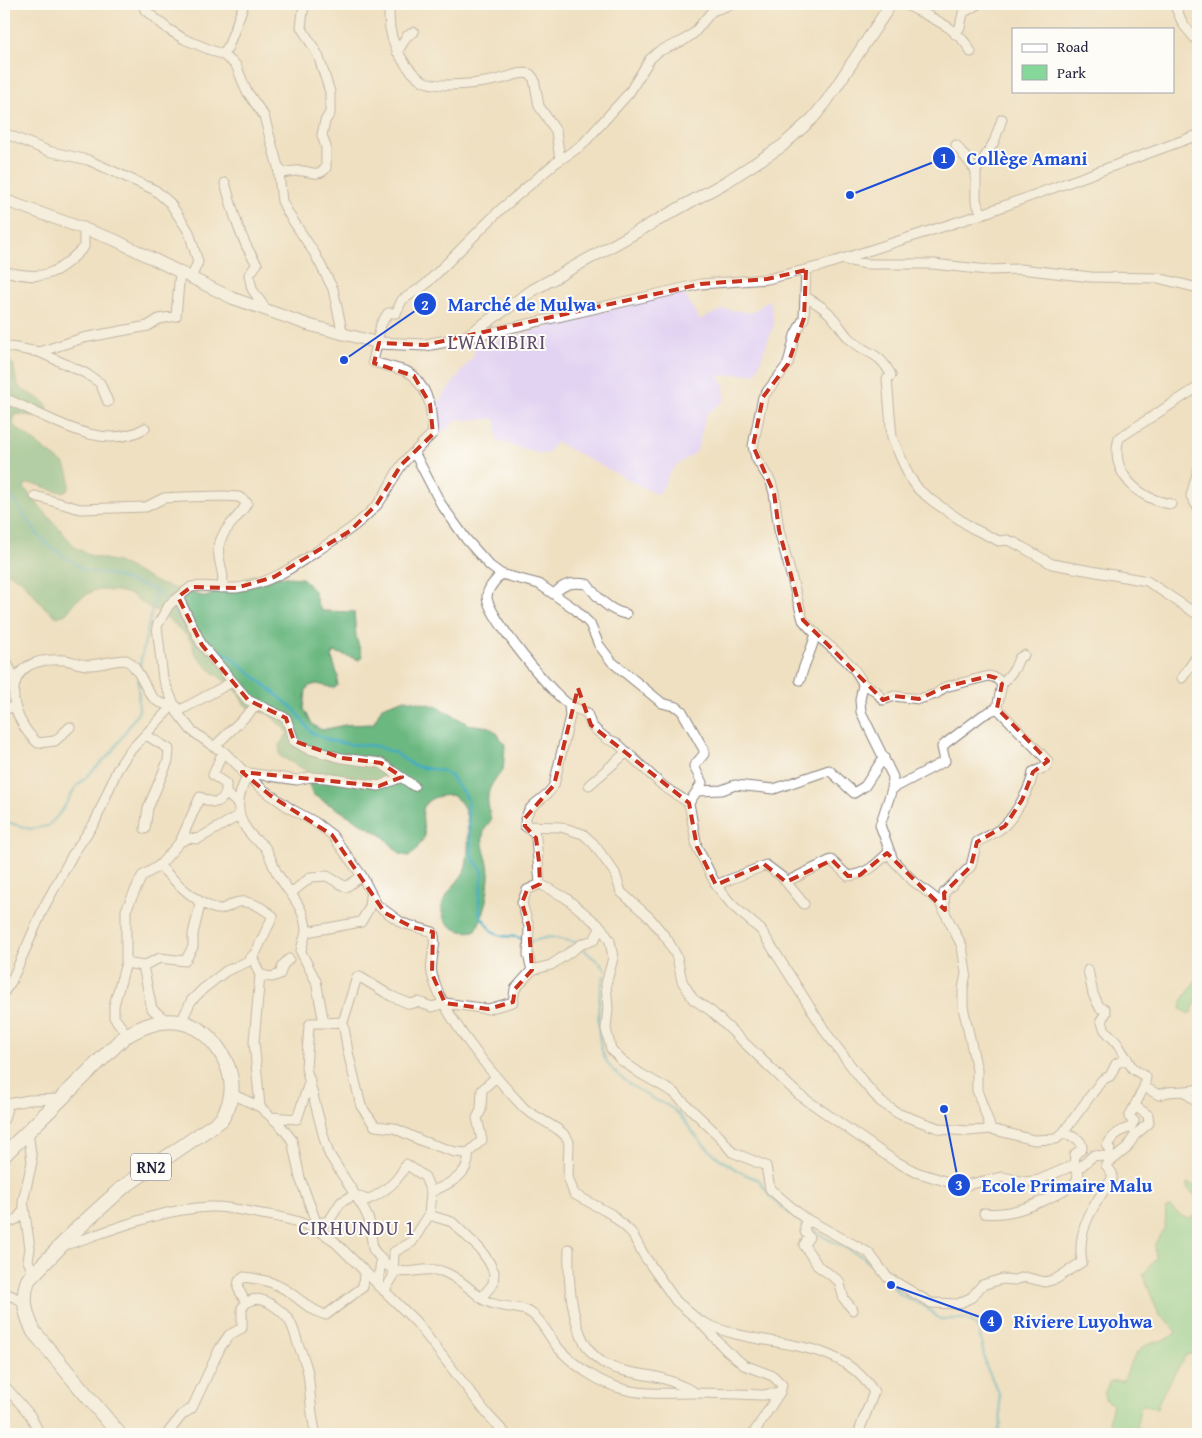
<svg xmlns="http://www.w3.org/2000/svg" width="1202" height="1438" font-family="'Gentium Book Plus',serif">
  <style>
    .built { fill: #e3d3f2 }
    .green { fill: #85d899; stroke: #547d6a }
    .forest { fill: #6cb881; stroke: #476d5e }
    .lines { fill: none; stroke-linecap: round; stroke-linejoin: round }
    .stream { stroke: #43acc3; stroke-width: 2.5 }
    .minor-casing { stroke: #88817e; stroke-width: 11 }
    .tertiary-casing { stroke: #88817e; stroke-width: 13 }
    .trunk-casing { stroke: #88817e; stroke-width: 16 }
    .minor { stroke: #fff; stroke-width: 9 }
    .tertiary { stroke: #fff; stroke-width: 11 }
    .trunk { stroke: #fff; stroke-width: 14 }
    .marked { fill: none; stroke: #c8321e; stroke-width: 4; stroke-dasharray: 10 6; stroke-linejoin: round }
    .labels { text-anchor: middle; stroke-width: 4; stroke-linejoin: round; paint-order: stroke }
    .shield { fill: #fdfcf7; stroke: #646373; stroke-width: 1 }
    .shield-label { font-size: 16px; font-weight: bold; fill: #22223b }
    .quarter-label { font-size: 20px; letter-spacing: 1px; fill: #5e4d6a; stroke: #fdfcf7 }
    .leader { fill: none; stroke: #1d4ed8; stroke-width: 2 }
    .callout-dot { fill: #1d4ed8; stroke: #fdfcf7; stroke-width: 2 }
    .mark-label { font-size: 15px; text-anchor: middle; font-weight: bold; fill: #fff }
    .callout-label { font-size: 19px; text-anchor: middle; font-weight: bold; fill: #1d4ed8; stroke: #fdfcf7; stroke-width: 4; stroke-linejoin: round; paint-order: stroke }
  </style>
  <rect width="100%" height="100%" fill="#fdfcf7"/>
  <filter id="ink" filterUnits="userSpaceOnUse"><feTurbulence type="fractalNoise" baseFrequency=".02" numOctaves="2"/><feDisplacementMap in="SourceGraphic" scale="10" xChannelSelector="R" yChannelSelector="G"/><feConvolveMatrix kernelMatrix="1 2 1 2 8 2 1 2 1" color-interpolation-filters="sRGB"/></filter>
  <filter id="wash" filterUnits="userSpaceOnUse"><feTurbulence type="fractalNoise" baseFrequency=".0096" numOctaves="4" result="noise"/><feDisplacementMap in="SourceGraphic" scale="20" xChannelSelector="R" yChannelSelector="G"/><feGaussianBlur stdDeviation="1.12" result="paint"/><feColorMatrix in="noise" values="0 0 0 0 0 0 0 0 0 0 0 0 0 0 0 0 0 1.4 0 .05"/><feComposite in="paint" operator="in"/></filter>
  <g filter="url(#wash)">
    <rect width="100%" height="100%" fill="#efe0c1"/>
    <!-- built -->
    <path class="built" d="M684 293 699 320 725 309 751 313 770 300 774 324 756 373 719 376 724 385 725 400 706 414 697 451 677 465 668 475 663 488 656 494 556 442 548 453 541 454 497 441 496 419 457 420 442 433 438 429 436 405 474 355V347L647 300Z"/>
    <!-- green -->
    <path class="green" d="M1198 977V997L1191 1013H1187L1181 1009 1182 1001Z
      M1187 1183 1198 1187V1326C1196 1332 1198 1342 1194 1353L1186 1355C1179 1368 1158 1397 1157 1409L1144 1405 1140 1408 1137 1425 1145 1434H1127L1109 1422 1113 1404 1105 1399 1104 1394 1110 1381H1124C1128 1368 1134 1351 1147 1345 1160 1340 1164 1342 1176 1333L1171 1324 1159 1315 1143 1275 1156 1259 1155 1244 1165 1227 1166 1208 1170 1207 1181 1216 1190 1219 1197 1213 1198 1198 1187 1188Z"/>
    <!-- forest -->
    <path class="forest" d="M4 356 14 365C17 400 27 385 48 406L46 413 40 417 15 414 13 425 65 465C69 473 72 483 67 491 51 495 41 481 26 484L24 488 76 548 92 556 118 562 160 584 206 597 253 575 302 578 314 591 317 603 322 611 354 612 356 637 362 656 360 660 334 652 332 658 338 676 337 686 334 688 317 684 309 686 306 690 304 709 313 725 322 730 345 725 373 724 382 707 405 699 436 706 468 724 489 727 497 733 505 745 503 771C485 788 486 798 491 820 473 842 490 853 489 877 488 895 484 914 476 930 461 936 440 925 442 906 444 895 457 883 463 874 470 863 470 816 463 806 461 802 456 798 452 795 420 796 420 808 425 836L414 853 408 856 400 854 383 836 312 794 305 770 280 756 279 745 288 733 269 714 250 709 244 704 236 690 208 668 194 653 193 644 187 636 162 613 149 608 132 595 117 591 95 590 77 600 66 614 57 617 44 607 21 580 4 571Z"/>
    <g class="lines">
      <!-- stream -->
      <path class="stream" d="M4 487 38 535 52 548 84 570 111 575 156 590 190 631
        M209 647 227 654 294 709 311 732 328 740 348 744 376 746 395 753 414 766 442 771 450 776 467 798 472 857 483 872 479 900 480 915 492 931 501 936 517 937 529 942 549 937 580 943
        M139 669 156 590
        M4 821 30 829 48 826 61 812 76 787 112 752 139 711 138 680
        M583 947C588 958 601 959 606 971
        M604 976C597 996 595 1043 607 1062 614 1075 635 1088 648 1096 657 1102 667 1103 675 1111 686 1121 693 1135 705 1146 721 1161 738 1173 759 1180 770 1199 785 1211 803 1223
        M808 1226 824 1237 863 1257 880 1274
        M887 1281 901 1295 924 1306 940 1319H965L974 1323 979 1331 986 1366 999 1393 1001 1423 997 1434"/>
    </g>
  </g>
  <g filter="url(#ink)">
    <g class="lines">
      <!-- minor casing -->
      <g class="minor-casing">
        <path id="minor" d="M143 4 145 10 168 29 184 39 223 55 236 65 246 90 264 116 278 167 282 201 288 213 315 254 333 289 343 335
          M390 4C387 24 391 42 402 59 407 67 415 76 423 81 438 89 484 83 500 79 511 77 520 71 530 74L534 79 539 106 556 131 560 160
          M732 4 712 11 694 33 683 41 659 51 650 59 629 93 582 145 554 164 500 210 425 285 402 300 396 313H388L381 324 373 362 406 371 414 376 424 390 430 404 433 433 414 452 441 504 466 539 490 566 501 574 539 584 575 609 590 624 599 645 612 662 662 703 677 707 682 711 704 750V754L694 766 702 783 689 803 697 847 716 885 732 905 761 930 827 1034 864 1083 881 1102 899 1114 941 1129 968 1131 991 1129 1034 1140 1056 1139 1063 1133C1072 1137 1082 1137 1082 1149L1075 1154 1074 1165 1078 1177 1076 1182C1052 1199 1014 1217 984 1213
          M905 4C928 17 958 26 971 52
          M1174 4 1183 24 1198 42
          M955 34 960 27 963 13 978 4
          M397 52 407 36 414 32
          M223 55 228 47 244 4
          M4 133 48 151 88 160 155 190 170 203 189 232 198 262 191 278
          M956 145 976 171V201L982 214
          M279 167 282 173C288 172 297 170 303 171 313 172 318 177 326 168V147L322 135 325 121 330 113V92L318 55 301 27 304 4
          M976 171 994 142 1002 119
          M225 183C234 213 239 238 257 264L249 275 252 289 267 311
          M846 260 866 264H933L988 270 1020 269 1091 277 1158 278 1198 288
          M806 270 804 318 795 335 788 364 763 397 753 446 756 458 771 482 774 493 779 530 803 620C820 644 851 656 863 684L860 700 861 712 893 777 892 789 880 825 893 860 913 881 939 901 962 946 966 973 963 989V1007L977 1070V1090L991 1129
          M4 271C44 281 55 276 84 247V227
          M806 297C816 303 827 309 834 319 840 326 844 334 851 340 869 356 879 351 891 375L887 379 892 438 909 476 919 490 934 502 972 528 999 541 1007 540 1015 543 1052 564 1147 581 1198 615
          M467 338 701 284 767 279 821 266 982 214 1198 135
          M4 346 39 352 83 338 148 326 159 319 176 316 180 272
          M39 352 85 373 100 383 108 402
          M4 398C45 414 101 455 145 428
          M1198 470 1191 496 1198 508
          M35 496 80 509 146 507 164 498 183 497 224 496 239 497 247 503C239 519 222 528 219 546 216 561 227 574 221 588
          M1171 504C1139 499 1109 473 1119 438L1198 387
          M501 574C496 580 487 588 487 597 487 614 553 696 570 705 575 709 581 710 587 713L591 725 597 731 607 739 617 743 663 786 689 803
          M554 594C564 583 573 582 587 584 597 597 609 611 626 614
          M178 597 202 645 248 700 286 718 294 741 308 749 342 758 381 763 414 786
          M4 656 15 680
          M1182 678 1198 655
          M800 680C804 663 812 650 816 633
          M863 684 876 691 883 700 894 696 919 699 936 694 945 687 989 676 996 678 1002 684 997 708 983 715 946 743 942 747 945 761 892 789
          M1002 684 1015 668 1019 658 1024 655
          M4 710 15 706
          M177 712 232 682
          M70 727 55 741 38 743C26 733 16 716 14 700 11 666 35 658 65 660 73 661 80 665 88 665 101 665 113 660 126 660 147 672 144 709 174 704L177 707V712L191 730 214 747 223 751 261 788 291 809 315 822 332 835 362 876 377 905 402 923 433 932C438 946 429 959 432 974 442 1016 494 1076 524 1108 536 1119 564 1128 569 1142L568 1177 574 1194 611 1214 631 1232 645 1257 676 1301 698 1320 726 1350 744 1365 773 1376 782 1385 780 1392 764 1395C738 1394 713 1393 688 1393 667 1393 644 1395 623 1389 600 1383 576 1367 560 1350 549 1338 540 1315 525 1310 511 1306 493 1307 481 1298 470 1289 455 1275 441 1271 416 1265 401 1283 381 1259
          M214 747 256 706
          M223 751 213 775 226 784V793
          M242 772 297 780 310 777 326 778 379 786 402 777
          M247 777C236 798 234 817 252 836 255 840 260 842 264 846 270 854 272 864 277 873 288 892 305 907 306 930 306 937 301 945 301 952L316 981 324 1023H311L309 1026 306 1068 324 1138 329 1154 364 1209 369 1220 373 1249 381 1259 378 1286
          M589 785 627 752
          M698 791 722 790 735 785 774 789 829 770 854 793 865 786 884 757
          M525 826 561 827 583 834 593 843 615 873 621 892 650 918 667 939 677 957 682 981 693 999 711 1011 798 1094 893 1160 916 1172 961 1186 1003 1177 1025 1182 1039 1180 1074 1165
          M145 829 148 808 168 761 169 749 146 735
          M180 842 200 797C212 803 219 806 226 793L237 803
          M159 865C172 879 198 905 217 909 224 910 229 906 235 903 248 898 263 908 273 916L256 952 247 962 226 971 203 989 191 1001 181 1022
          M786 882 831 860 848 876C867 874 876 865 889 852
          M540 884 566 898 601 927 610 941 613 958 606 984 608 1008 606 1029 611 1049 621 1060 641 1074 673 1092 720 1137 732 1152 766 1166 770 1189 803 1217 869 1253 887 1277 931 1303 958 1304 972 1297 982 1285 1002 1279 1015 1280 1025 1277 1045 1282 1056 1279 1082 1262C1076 1230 1094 1204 1112 1179V1173L1106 1165 1126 1149 1135 1135 1149 1123 1148 1115 1136 1107
          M540 884 536 838 534 832 525 826C525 801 546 802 554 785L570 716 569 705
          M716 885 766 865 782 877 804 904
          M291 893 311 877 327 876 346 887 362 876
          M945 909 944 893 971 866 977 842C986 837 998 832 1005 825 1015 815 1032 786 1033 772L1046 767 1048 761 997 708
          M306 932 361 922 369 908 370 896
          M252 956 260 975 254 1041 260 1107
          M126 963 114 1005V1017L127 1035
          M143 966 126 963V910L142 876 159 866 180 842 189 838 198 839 240 815
          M532 970 528 955 529 927 522 903 527 890 540 884
          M260 975 272 977 280 974 283 965 289 959
          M4 992 11 982 44 907 73 854 95 822 117 770 128 753 174 704 163 679 157 626 169 605 191 587C206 584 221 589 237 588 273 584 300 562 329 543 348 531 361 522 377 505 391 488 396 466 414 452
          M167 1021 152 1009 143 966 160 958 185 961 193 947V934L200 905 197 899
          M343 1022 348 1052 361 1106 375 1126 394 1128 422 1141 455 1152 468 1153
          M324 1023 343 1022 357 977H360L391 996 410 1004 418 1002 432 1007 445 1003 488 1009 513 1002 515 989 532 970 551 965 582 944 594 940 601 927
          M1144 1087 1159 1095C1168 1089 1185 1093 1198 1089
          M1186 1093 1198 1103
          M232 1094 260 1107 281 1126 292 1140 300 1178 319 1230
          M271 1117 297 1119 310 1080
          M4 1119 8 1104 29 1100 61 1099
          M28 1131 32 1162 23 1201 30 1248 28 1261 34 1274
          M1063 1133 1102 1080 1110 1076 1116 1064 1127 1058
          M1079 1175 1078 1169 1094 1155 1108 1157 1110 1149 1107 1146C1111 1137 1121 1129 1130 1128L1134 1121 1129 1117 1144 1087 1146 1077 1133 1069 1117 1043 1105 1030 1101 1020 1106 1013 1105 1009 1100 1008 1093 994 1088 970
          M811 1222 805 1224V1232L809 1237 804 1245 818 1266 839 1281 844 1299 853 1310
          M318 1223 329 1221 341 1202 355 1195 367 1200C383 1193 399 1181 406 1164L425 1177 431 1192
          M4 1224 17 1219 24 1210
          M62 1246C111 1231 159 1209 210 1207 227 1206 245 1211 262 1214 289 1218 312 1224 333 1240L416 1322 488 1415 506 1434
          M569 1249C568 1281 571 1343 602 1362 619 1373 642 1373 661 1378 672 1381 682 1386 693 1391
          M384 1291 393 1277 394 1252 412 1242 429 1215
          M481 1298 493 1284 494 1272 489 1262 480 1249 452 1222 429 1215 431 1192C448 1184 471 1175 468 1153L482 1140 477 1118 481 1110 482 1090 496 1077
          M4 1300 10 1295 24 1302
          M703 1322C758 1351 836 1332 874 1392L858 1434
          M4 1385 30 1415 40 1434
          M167 1434 182 1415 192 1408 220 1348 229 1335 242 1328V1308L246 1303
          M316 1434C310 1414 311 1394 308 1373 306 1363 302 1354 298 1344 292 1324 291 1317 271 1304 263 1299 254 1297 246 1303L238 1288 239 1281 244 1277C261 1279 275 1282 289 1292 301 1300 311 1311 326 1315L363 1287 364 1273
          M753 1434 780 1392"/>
      </g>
      <!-- tertiary casing -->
      <g class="tertiary-casing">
        <path id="tertiary" d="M4 200 115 240 232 298 309 325 379 343 425 345 464 338 533 290 726 182 782 146 813 118 826 102 891 4"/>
      </g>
      <!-- trunk casing -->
      <g class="trunk-casing">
        <path id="trunk" d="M4 1155 124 1037C141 1027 159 1019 179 1022 210 1026 236 1066 231 1095 230 1104 226 1112 221 1120L122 1188 77 1229 28 1280C21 1299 26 1315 34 1332L119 1434"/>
      </g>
      <!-- minor -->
      <use href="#minor" class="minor"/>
      <!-- tertiary -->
      <use href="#tertiary" class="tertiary"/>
      <!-- trunk -->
      <use href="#trunk" class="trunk"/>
    </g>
  </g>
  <!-- marked area -->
  <path d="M0 0H1202V1438H0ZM806 270 804 318 788 364 763 397 753 446 774 493 779 530 803 620 883 700 894 696 919 699 945 687 989 676 996 678 1002 684 997 708 1048 761 1033 772 1022 800 1005 826 977 842 971 866 944 893 945 910 887 853 860 875 848 876 832 860 786 882 764 864 716 885 697 847 689 803 591 725 578 688 554 785 525 818V826L536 838 539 862 540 884 527 890 522 903 529 927 532 970 515 989 513 1002 488 1009 445 1003 432 974 433 932 412 927 385 913 332 835 271 796 242 772 379 786 402 777 381 763 342 758 294 741 286 718 248 700 202 645 178 597 191 587 236 588 274 577 350 531 377 504 401 465 433 434 430 404 414 376 374 363 379 343 425 345 701 284 767 279Z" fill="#efe0c1" fill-opacity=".55" fill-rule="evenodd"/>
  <path class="marked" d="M806 270 804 318 788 364 763 397 753 446 774 493 779 530 803 620 883 700 894 696 919 699 945 687 989 676 996 678 1002 684 997 708 1048 761 1033 772 1022 800 1005 826 977 842 971 866 944 893 945 910 887 853 860 875 848 876 832 860 786 882 764 864 716 885 697 847 689 803 591 725 578 688 554 785 525 818V826L536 838 539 862 540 884 527 890 522 903 529 927 532 970 515 989 513 1002 488 1009 445 1003 432 974 433 932 412 927 385 913 332 835 271 796 242 772 379 786 402 777 381 763 342 758 294 741 286 718 248 700 202 645 178 597 191 587 236 588 274 577 350 531 377 504 401 465 433 434 430 404 414 376 374 363 379 343 425 345 701 284 767 279Z"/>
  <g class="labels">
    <!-- shield labels -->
    <rect class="shield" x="131" y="1153.5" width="40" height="27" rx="4"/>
    <g class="shield-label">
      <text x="151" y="1173">RN2</text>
    </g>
    <!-- quarter labels -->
    <g class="quarter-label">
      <text x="497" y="349">LWAKIBIRI</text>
      <text x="357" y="1235">CIRHUNDU 1</text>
    </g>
  </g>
  <!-- callouts -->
  <path class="leader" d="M850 195L944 158M344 360L425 304M944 1109L959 1185M891 1285L991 1321"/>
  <g class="callout-dot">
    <circle cx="850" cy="195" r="5"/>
    <circle cx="344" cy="360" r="5"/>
    <circle cx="944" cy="1109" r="5"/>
    <circle cx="891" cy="1285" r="5"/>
    <circle cx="944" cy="158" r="12"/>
    <circle cx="425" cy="304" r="12"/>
    <circle cx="959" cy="1185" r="12"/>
    <circle cx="991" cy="1321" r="12"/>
  </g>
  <g class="mark-label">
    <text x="944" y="163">1</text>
    <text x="425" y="310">2</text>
    <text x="959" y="1190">3</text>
    <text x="991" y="1326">4</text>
  </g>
  <g class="callout-label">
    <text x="1027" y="165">Collège Amani</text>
    <text x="522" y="311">Marché de Mulwa</text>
    <text x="1067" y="1192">Ecole Primaire Malu</text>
    <text x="1083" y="1328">Riviere Luyohwa</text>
  </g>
  <!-- margin -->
  <rect width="1202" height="1438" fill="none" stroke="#fdfcf7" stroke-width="20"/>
  <!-- legend -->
  <rect x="1012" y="28" width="162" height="65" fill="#fdfcf7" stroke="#a5a5ac"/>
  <rect x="1022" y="44" width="25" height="8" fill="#ffffff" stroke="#a5a5ac"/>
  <text x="1057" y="52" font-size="15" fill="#22223b">Road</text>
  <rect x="1022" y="65" width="25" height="15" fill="#85d899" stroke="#a5a5ac"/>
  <text x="1057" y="78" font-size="15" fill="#22223b">Park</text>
</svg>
